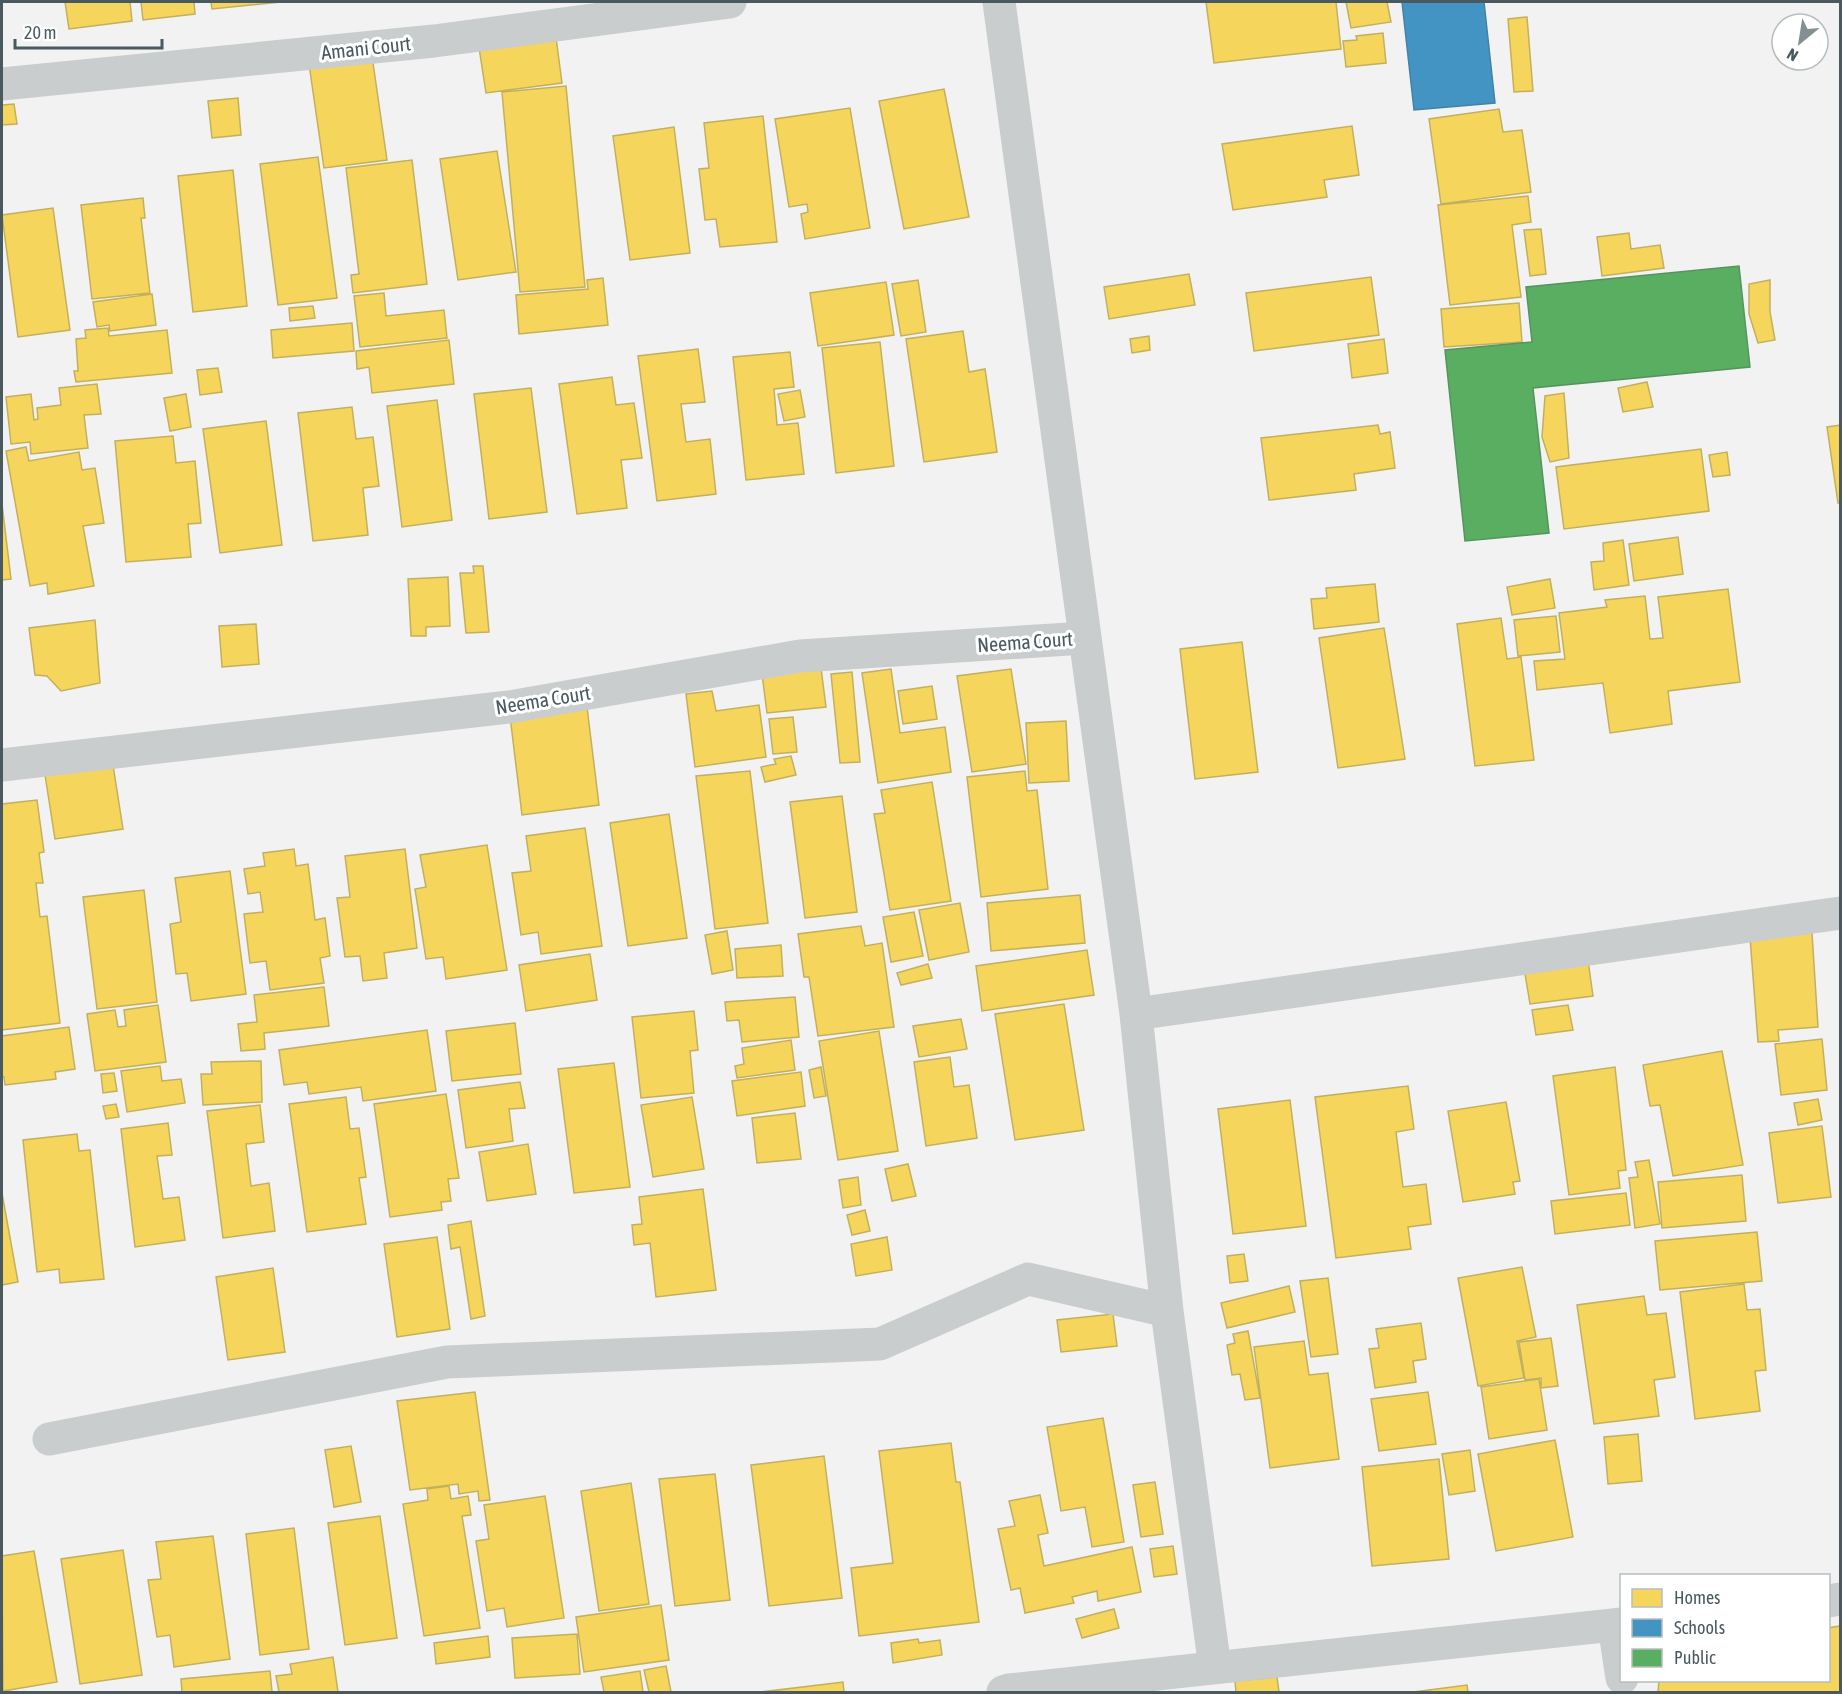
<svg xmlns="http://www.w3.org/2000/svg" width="1842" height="1694" font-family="'Asap Condensed',sans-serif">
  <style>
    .homes { fill: #f6d55c; stroke: #c2b05d; stroke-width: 1.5 }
    .schools { fill: #4393c3; stroke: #4482a5; stroke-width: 1.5 }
    .public { fill: #5aae61; stroke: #559460; stroke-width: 1.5 }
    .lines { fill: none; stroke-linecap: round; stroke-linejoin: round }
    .minor { stroke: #c9cdce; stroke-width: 33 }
    .labels { text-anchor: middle; stroke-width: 6; stroke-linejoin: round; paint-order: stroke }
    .street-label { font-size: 20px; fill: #48595f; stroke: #fff }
  </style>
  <rect width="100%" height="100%" fill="#f2f2f2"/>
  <!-- homes -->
  <path class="homes" d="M65 2H130L132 21 69 29Z
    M141 2H194L195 14 143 20Z
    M211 2H281L212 9Z
    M1206 2H1336L1341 49 1214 63Z
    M1346 2H1387L1391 22 1351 28Z
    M1527 17 1533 91 1514 92 1508 19Z
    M555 30 562 83 486 93 478 41Z
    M1383 33 1386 63 1346 67 1343 41 1357 40 1356 36Z
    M372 56 387 160 324 168 309 64Z
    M566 86 585 287 520 292 502 92Z
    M944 89 969 217 904 229 879 101Z
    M238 98 241 135 212 138 208 101Z
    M14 104 17 124 2 125V105Z
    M850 108 870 228 805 239 801 214 808 212 807 204 789 207 775 119Z
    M1499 109 1503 132 1522 130 1531 192 1441 204 1429 119Z
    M763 116 777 242 720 247 716 219 705 220 699 169 709 168 704 123Z
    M1352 126 1359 175 1324 180 1327 197 1233 210 1222 144Z
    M674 127 690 253 630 260 613 136Z
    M497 151 516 272 458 280 440 159Z
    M318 157 337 298 278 305 260 164Z
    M412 160 427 284 353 293 351 275 359 274 346 168Z
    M233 170 247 306 193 312 178 176Z
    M1528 196 1531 222 1512 225 1521 297 1450 305 1438 205Z
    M143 198 145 218H141L150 293 92 299 81 205Z
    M53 208 70 330 18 337 2 215Z
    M1541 229 1546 274 1530 276 1524 230Z
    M1629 233 1631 249 1660 245 1664 268 1602 276 1597 237Z
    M1189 274 1195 305 1109 319 1104 287Z
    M1371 277 1379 335 1254 351 1246 293Z
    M603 278 608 325 519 334 516 295 588 289 587 280Z
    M918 280 926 332 901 336 892 284Z
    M1770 280V312L1775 340 1758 343 1749 314V284Z
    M886 282 894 335 818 346 810 293Z
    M384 293 386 316 444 310 447 338 360 347 354 296Z
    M152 294 156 325 110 331 109 325 97 327 93 302Z
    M1519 303 1522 342 1444 347 1441 309Z
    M313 306 315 318 290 321 289 308Z
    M352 323 354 351 273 358 271 330Z
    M108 328 109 336 167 330 172 373 76 382 74 371H78L76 339 86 338 85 330Z
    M963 331 969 372 985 369 997 452 924 462 906 339Z
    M1149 336 1150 350 1132 353 1130 339Z
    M1384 339 1388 373 1352 378 1348 344Z
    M449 340 454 384 372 393 369 367 357 369 356 351Z
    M880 342 894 466 836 473 822 348Z
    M698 349 705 402 681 404 686 442 710 439 716 494 657 501 638 356Z
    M790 352 794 387 774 389 777 425 798 423 804 474 746 480 733 357Z
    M218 368 222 392 200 395 197 370Z
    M612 377 616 405 634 403 642 458 621 460 627 508 577 514 559 384Z
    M1647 382 1653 407 1623 412 1618 388Z
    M97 384 101 414 84 415 88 448 31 454 30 442 11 444 6 397 31 394 34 420 38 419 37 408 61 405 59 388Z
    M531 388 547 512 489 519 474 394Z
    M800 390 805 417 784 421 778 394Z
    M1564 393 1569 458 1550 462 1542 437 1545 396Z
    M186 394 191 427 170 431 164 398Z
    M437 400 452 520 402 527 387 406Z
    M352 407 356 439 373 437 379 486 363 488 368 535 313 541 298 413Z
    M266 421 282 545 220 553 203 429Z
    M1378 425 1380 434 1390 432 1395 468 1354 474 1356 490 1269 500 1261 438Z
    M1840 425V503H1838L1827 427Z
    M173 436 176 463 195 461 201 523 188 524 191 557 126 562 115 441Z
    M26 447 29 461 79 452 82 470 95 468 104 523 83 526 94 586 48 594 47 583 30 586 6 451Z
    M1701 449 1709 511 1564 529 1556 467Z
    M1727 452 1730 475 1713 477 1709 455Z
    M2 504 11 579 2 580Z
    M1678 537 1683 574 1634 581 1629 544Z
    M1623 540 1629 585 1594 590 1591 562 1604 561 1603 543Z
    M473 566H483L489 632 466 633 460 573H474Z
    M448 577 450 626 426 627V636H411L408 579Z
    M1550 579 1555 608 1512 615 1507 587Z
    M1375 584 1379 622 1314 629 1311 599 1327 598 1326 588Z
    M1728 589 1740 682 1668 691 1672 724 1610 733 1603 683 1537 690 1534 661 1565 659 1559 613 1607 607 1605 600 1645 596 1650 639 1663 638 1658 597Z
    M1556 616 1560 652 1518 656 1514 620Z
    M1501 618 1507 659 1521 657 1534 760 1475 766 1457 624Z
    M95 620 100 683 61 691 47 676 35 675 29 628Z
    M256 624 259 664 222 667 219 626Z
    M1384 628 1405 759 1338 768 1319 638Z
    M1242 642 1258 772 1195 779 1180 649Z
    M821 668 826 707 767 713 762 674Z
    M891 669 900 733 945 727 951 772 878 783 862 673Z
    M1011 669 1026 764 972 772 957 676Z
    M852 672 860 762 840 763 831 674Z
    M932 686 937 719 903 724 898 691Z
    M712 691 716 711 759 705 766 757 695 767 686 694Z
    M587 707 599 805 522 815 510 716Z
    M793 717 797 752 773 754 769 719Z
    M1066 721 1069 781 1029 783 1026 723Z
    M791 756 796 775 765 782 761 767 776 764 774 759Z
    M113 765 123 829 55 839 45 775Z
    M750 771 768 923 715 929 696 776Z
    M1025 771 1027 791 1037 790 1048 889 981 897 967 777Z
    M932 782 951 901 890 910 874 814 885 813 881 790Z
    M842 796 857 912 805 918 790 802Z
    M37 800 44 852 39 853 43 883H36L40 917 47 916 60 1023 2 1030V804Z
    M669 814 687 938 628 946 610 823Z
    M585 828 602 946 541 954 538 932 521 935 512 873 531 871 526 836Z
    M487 845 507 970 446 979 443 957 426 959 415 889 426 887 420 855Z
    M294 849 296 866 308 864 315 920 325 918 330 956 320 958 324 983 270 990 266 961 250 963 244 914 263 912 260 892 248 894 244 869 265 866 263 853Z
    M405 849 417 948 384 953 387 978 363 981 360 956 345 957 337 898 350 897 345 856Z
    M230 871 246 994 191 1001 187 973 176 974 170 924 181 922 175 878Z
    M144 890 157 1002 97 1009 83 897Z
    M1080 895 1085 943 991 951 987 903Z
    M960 903 969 952 929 960 919 910Z
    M914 912 923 956 891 962 883 917Z
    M861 926 865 946 882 943 894 1027 818 1036 809 977H804L798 934Z
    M727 931 733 970 712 974 705 935Z
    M1812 933 1818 1027 1778 1030 1779 1041 1758 1042 1750 937Z
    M781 945 783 976 737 978 735 949Z
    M1087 950 1094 995 982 1011 976 966Z
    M1587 953 1593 996 1530 1004 1523 962Z
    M590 954 597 1000 526 1011 519 965Z
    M928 964 932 978 901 985 897 973Z
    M324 987 329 1026 264 1033 265 1049 241 1051 238 1024 257 1022 254 995Z
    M795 997 799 1037 742 1042 739 1020 727 1021 725 1002Z
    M1064 1004 1084 1130 1015 1140 995 1014Z
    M158 1005 166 1062 95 1071 87 1014 115 1010 118 1027 126 1026 124 1010Z
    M1568 1005 1573 1030 1536 1035 1532 1010Z
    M694 1011 698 1050 690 1051 694 1093 641 1098 632 1017Z
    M961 1019 967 1049 919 1057 913 1026Z
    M515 1023 521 1074 452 1081 446 1031Z
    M69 1027 75 1069 55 1072 56 1079 5 1085 4 1077H2V1036Z
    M427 1030 436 1091 363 1101 361 1087 309 1094 307 1082 284 1085 279 1050Z
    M879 1031 898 1151 838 1160 819 1041Z
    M1822 1039 1827 1090 1781 1095 1775 1044Z
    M791 1040 795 1070 737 1078 735 1066 744 1064 742 1048Z
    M1722 1051 1743 1165 1673 1176 1660 1105 1650 1106 1643 1065Z
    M950 1057 954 1087 969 1085 977 1138 926 1146 914 1062Z
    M261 1061 262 1102 203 1105 201 1074H212L211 1062Z
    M614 1063 630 1187 574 1193 558 1069Z
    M160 1066 162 1081 181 1079 185 1103 127 1112 121 1071Z
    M821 1067 826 1096 814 1098 809 1070Z
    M1615 1067 1626 1170 1618 1171 1620 1188 1569 1195 1553 1076Z
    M801 1072 805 1106 737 1116 732 1081Z
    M114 1073 117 1091 103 1093 101 1074Z
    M520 1082 525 1108 509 1109 513 1141 466 1148 458 1090Z
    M1408 1086 1414 1129 1396 1132 1403 1187 1426 1184 1431 1224 1408 1227 1411 1249 1336 1258 1315 1097Z
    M446 1094 459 1178 448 1179 451 1201 441 1202 442 1210 390 1217 374 1104Z
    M346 1097 350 1129 359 1128 366 1177 359 1178 366 1224 307 1232 289 1104Z
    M692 1097 704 1169 653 1177 641 1105Z
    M1818 1099 1822 1120 1798 1125 1794 1103Z
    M1290 1100 1306 1226 1233 1234 1218 1109Z
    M1506 1102 1520 1181 1513 1182 1515 1194 1463 1202 1448 1111Z
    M116 1104 119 1117 106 1119 103 1106Z
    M260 1105 264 1142 246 1144 251 1186 269 1183 275 1231 223 1238 207 1111Z
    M795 1113 801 1159 757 1163 752 1118Z
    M168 1123 172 1155 157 1156 163 1199 179 1197 185 1240 135 1247 121 1129Z
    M1822 1126 1831 1197 1778 1203 1769 1133Z
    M77 1134 79 1151 90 1150 104 1279 60 1283 59 1269 37 1272 23 1140Z
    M528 1144 536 1194 487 1201 479 1152Z
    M1649 1160 1660 1224 1635 1228 1629 1178 1638 1177 1635 1162Z
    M908 1164 916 1196 892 1201 885 1169Z
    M1742 1175 1746 1221 1662 1228 1658 1182Z
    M858 1177 861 1205 843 1208 839 1180Z
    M703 1189 716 1290 656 1297 650 1243 634 1245 632 1225 642 1224 639 1197Z
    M2 1193 18 1282 2 1285Z
    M1626 1193 1630 1225 1555 1234 1551 1201Z
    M865 1210 870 1231 852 1235 847 1215Z
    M471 1221 485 1316 471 1319 460 1247 451 1249 448 1225Z
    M1757 1232 1762 1281 1660 1290 1655 1241Z
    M437 1237 450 1329 397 1337 384 1244Z
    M887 1237 892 1270 856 1276 851 1244Z
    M1244 1254 1248 1281 1230 1283 1227 1256Z
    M1522 1267 1536 1337 1517 1341 1524 1378 1478 1386 1458 1278Z
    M273 1268 285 1352 228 1360 216 1277Z
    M1328 1278 1338 1354 1311 1357 1300 1281Z
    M1744 1284 1747 1310 1760 1309 1766 1370 1755 1371 1760 1411 1695 1419 1680 1292Z
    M1289 1286 1295 1312 1227 1328 1221 1303Z
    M1644 1296 1647 1315 1666 1313 1675 1377 1654 1380 1659 1416 1594 1424 1577 1305Z
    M1113 1314 1117 1346 1061 1352 1057 1320Z
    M1421 1323 1426 1359 1413 1361 1416 1382 1375 1388 1369 1349 1379 1348 1376 1329Z
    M1248 1331 1260 1398 1245 1400 1240 1374 1232 1375 1227 1345 1235 1343 1233 1334Z
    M1551 1338 1558 1386 1541 1388V1378L1525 1380 1519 1342Z
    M1304 1341 1309 1375 1328 1373 1339 1459 1270 1468 1254 1347Z
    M1539 1379 1547 1430 1489 1439 1481 1387Z
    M475 1392 490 1500 479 1501 478 1491 459 1494 458 1484 410 1490 397 1401Z
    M1428 1392 1436 1444 1379 1451 1371 1399Z
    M1103 1418 1124 1542 1092 1547 1085 1507 1061 1511 1047 1427Z
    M1638 1434 1642 1481 1608 1484 1604 1437Z
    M1555 1440 1573 1537 1496 1551 1478 1454Z
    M951 1443 956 1482H960L979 1622 859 1636 851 1568 893 1563 879 1451Z
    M351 1446 361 1502 334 1507 325 1450Z
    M1470 1450 1475 1491 1449 1495 1442 1454Z
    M824 1456 842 1598 769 1606 751 1465Z
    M1439 1459 1449 1559 1372 1566 1362 1467Z
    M715 1474 730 1600 675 1606 659 1479Z
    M1155 1482 1163 1534 1141 1537 1133 1485Z
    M631 1483 649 1604 599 1611 581 1491Z
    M449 1486 451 1499 468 1496 471 1515 462 1516 480 1628 424 1636 403 1504 428 1500 427 1489Z
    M1040 1495 1048 1533 1038 1535 1044 1566 1132 1547 1141 1592 1098 1601 1097 1591 1072 1597 1074 1603 1025 1613 1020 1588 1011 1590 998 1529 1015 1526 1009 1501Z
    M545 1496 564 1618 507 1627 504 1608 487 1611 476 1541 489 1539 484 1505Z
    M380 1516 397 1638 345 1645 328 1523Z
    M294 1528 309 1649 260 1655 246 1534Z
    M213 1536 230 1659 174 1667 170 1635 157 1637 148 1580 161 1579 156 1542Z
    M1173 1546 1177 1574 1154 1577 1150 1549Z
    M123 1550 142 1675 80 1684 61 1559Z
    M34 1551 57 1682 3 1691 2 1556Z
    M661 1605 669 1660 584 1672 576 1617Z
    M1114 1609 1119 1628 1082 1638 1076 1619Z
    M1840 1626V1692H1658L1659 1680H1828V1628Z
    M577 1634 580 1674 515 1678 512 1638Z
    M488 1636 490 1657 436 1664 434 1643Z
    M918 1639 919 1643 940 1640 942 1655 893 1663 891 1643Z
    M333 1657 338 1692H279L276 1676 292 1674 290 1664Z
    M666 1666 671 1692H649L644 1670Z
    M270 1671 272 1692H182L181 1679Z
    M640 1671 643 1692H604L601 1677Z
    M1277 1677 1279 1692H1236L1235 1681Z
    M843 1682 844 1692H761Z
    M1467 1685 1468 1692H1413Z"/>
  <!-- schools -->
  <path class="schools" d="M1402 2H1484L1495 103 1414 110Z"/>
  <!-- public -->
  <path class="public" d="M1739 266 1750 367 1533 388 1549 533 1465 541 1445 350 1532 342 1526 287Z"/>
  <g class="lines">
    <!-- minor -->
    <path class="minor" d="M999 2 1136 1014 1167 1311 1215 1668
      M2 84 434 41 730 2
      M2 765 509 707 800 656 1085 638
      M1136 1014 1840 913
      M49 1439 447 1362 880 1344 1028 1279 1167 1311
      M1828 1601 1840 1599
      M1614 1625 1622 1678
      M1003 1692 1009 1690 1622 1624"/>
  </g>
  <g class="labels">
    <!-- street labels -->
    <g class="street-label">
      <text transform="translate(366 48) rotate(-6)" y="7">Amani Court</text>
      <text transform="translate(1025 642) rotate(-4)" y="7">Neema Court</text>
      <text transform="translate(543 700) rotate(-9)" y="7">Neema Court</text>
    </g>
  </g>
  <!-- border -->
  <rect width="1842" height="1694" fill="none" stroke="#48595f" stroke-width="6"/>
  <!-- legend -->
  <rect x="1620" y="1574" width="210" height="108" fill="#ffffff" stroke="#b6bdbf" stroke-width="1.5"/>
  <rect x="1632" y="1589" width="30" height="18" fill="#f6d55c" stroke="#b6bdbf" stroke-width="1.5"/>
  <text x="1674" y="1604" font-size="18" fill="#48595f">Homes</text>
  <rect x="1632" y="1619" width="30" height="18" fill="#4393c3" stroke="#b6bdbf" stroke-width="1.5"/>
  <text x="1674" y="1634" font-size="18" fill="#48595f">Schools</text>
  <rect x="1632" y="1649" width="30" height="18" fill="#5aae61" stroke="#b6bdbf" stroke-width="1.5"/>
  <text x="1674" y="1664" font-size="18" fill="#48595f">Public</text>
  <!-- north arrow -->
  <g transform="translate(1800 42) rotate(210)"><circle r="28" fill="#ffffff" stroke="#b6bdbf" stroke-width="1.5"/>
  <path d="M0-4.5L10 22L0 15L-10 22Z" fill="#848f92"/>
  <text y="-9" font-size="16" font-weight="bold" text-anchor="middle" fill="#48595f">N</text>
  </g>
  <!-- scale -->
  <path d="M15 39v9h147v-9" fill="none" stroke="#48595f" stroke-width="3"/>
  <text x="24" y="39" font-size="18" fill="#48595f" stroke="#ffffff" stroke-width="4.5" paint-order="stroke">20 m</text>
</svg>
